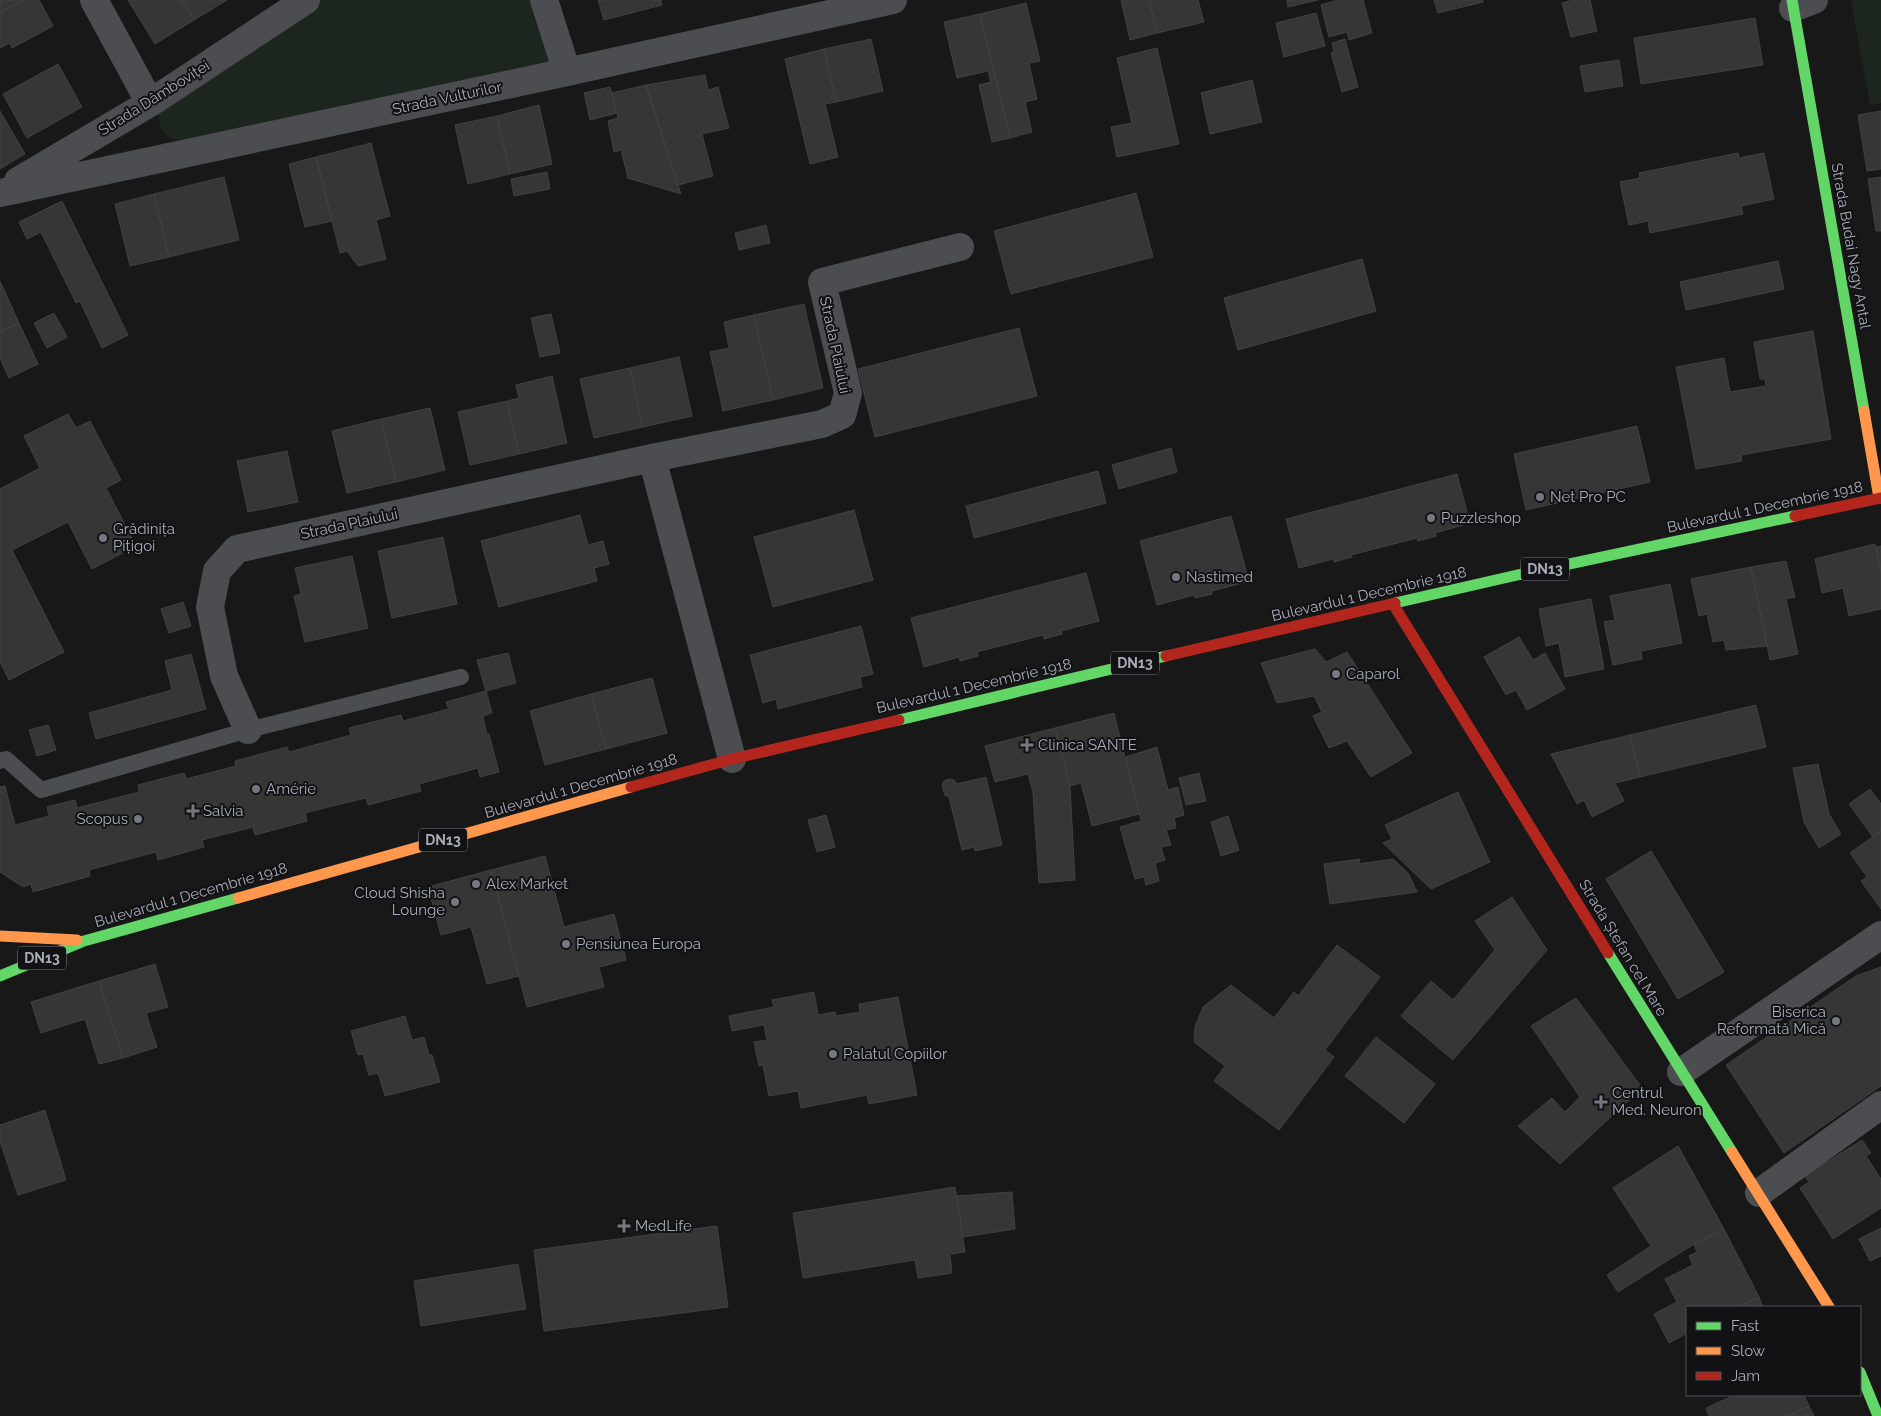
<svg xmlns="http://www.w3.org/2000/svg" width="1881" height="1416" font-family="Raleway,sans-serif">
  <style>
    .green { fill: #1d251f }
    .building { fill: #363637; stroke: #404144 }
    .lines { fill: none; stroke-linecap: round; stroke-linejoin: round }
    .lane { stroke: #4b4d51; stroke-width: 16 }
    .street { stroke: #4b4d51; stroke-width: 28 }
    .fast { stroke: #63d668; stroke-width: 11 }
    .slow { stroke: #ff974d; stroke-width: 11 }
    .jam { stroke: #b3261e; stroke-width: 11 }
    .poi-dot { fill: #767881; stroke: #121214; stroke-width: 2 }
    .labels { text-anchor: middle; stroke-width: 4; stroke-linejoin: round; paint-order: stroke }
    .shield { fill: #121214; stroke: #7b7e88; stroke-width: 1 }
    .shield-label { font-size: 14px; font-weight: bold; fill: #a8acb9 }
    .street-label { font-size: 15px; fill: #a8acb9; stroke: #121214 }
    .poi-label { font-size: 15px; fill: #a8acb9; stroke: #121214; text-anchor: start }
  </style>
  <rect width="100%" height="100%" fill="#181818"/>
  <!-- green -->
  <path class="green" d="M322 0H530L552 61 186 140 170 139 161 129 158 116 168 101Z
    M1857 0H1881V103L1870 105 1851 1Z"/>
  <!-- building -->
  <path class="building" d="M0 0H24L0 13Z
    M24 0H39L53 26 12 48 10 43 0 48V13Z
    M128 0H182L194 20 155 44Z
    M182 0H227L194 20Z
    M598 0H661L662 5 604 20Z
    M1121 0H1149L1157 33 1130 40Z
    M1149 0H1198L1204 22 1157 33Z
    M1287 0H1318L1288 7Z
    M1338 0H1363L1372 33 1349 40 1347 32 1329 37 1321 5Z
    M1434 0H1483V2L1438 13Z
    M1573 0H1590L1597 31 1571 37 1562 3Z
    M1026 3 1040 61 1029 63 1037 99 1025 102 1032 132 1010 138 980 14Z
    M1316 13 1325 46 1284 57 1276 23Z
    M980 14 1010 138 992 142 979 85 991 82 988 71 957 78 944 22Z
    M1755 18 1763 65 1641 84 1634 38Z
    M871 39 883 91 836 102 824 49Z
    M1345 39 1358 87 1342 92 1331 53 1334 52 1332 43Z
    M1157 48 1179 144 1117 157 1111 127 1132 123 1117 58Z
    M824 49 836 102 825 104 838 157 810 164 785 59Z
    M1619 60 1623 86 1585 92 1580 66Z
    M58 64 82 107 27 138 3 94Z
    M705 75 708 90 718 87 729 128 702 134 713 176 678 185 646 85Z
    M1252 80 1262 122 1210 134 1201 93Z
    M646 85 678 185 681 194 628 178 621 150 614 152 608 121 618 118 612 93Z
    M610 87 617 113 590 120 584 93Z
    M539 105 552 164 510 174 497 116Z
    M0 111 25 154 0 169Z
    M1881 111V169L1867 171 1858 115Z
    M497 116 510 174 468 184 455 125Z
    M371 143 390 216 376 220 386 259 358 266 347 251 340 253 316 157Z
    M1738 153 1739 158 1764 153 1774 199 1741 206 1743 214 1650 233 1648 221 1629 225 1620 182 1640 178 1639 173Z
    M316 157 332 221 305 227 289 164Z
    M547 172 550 189 514 196 511 179Z
    M224 177 239 240 169 257 154 194Z
    M1881 177V231H1876L1868 179Z
    M1136 193 1153 257 1011 294 994 231Z
    M154 194 169 257 130 266 115 204Z
    M62 201 128 335 102 348 80 301 76 303 41 232 27 239 19 222Z
    M766 225 770 243 739 250 735 233Z
    M1362 259 1376 311 1238 350 1224 298Z
    M1778 261 1784 289 1686 310 1680 282Z
    M0 281 19 323 0 332Z
    M804 304 823 388 773 400 754 315Z
    M54 313 67 337 47 348 34 323Z
    M551 314 560 353 540 357 531 318Z
    M754 315 773 400 723 411 710 352 729 348 724 322Z
    M19 323 38 364 9 378 0 358V332Z
    M1019 328 1037 396 875 437 858 369Z
    M1813 331 1831 439 1741 455 1742 461 1696 469 1676 367 1724 358 1730 392 1766 386 1765 379H1760L1754 342Z
    M679 357 692 416 643 427 630 368Z
    M630 368 643 427 594 438 580 379Z
    M552 376 567 443 519 454 507 401 519 398 516 385Z
    M507 401 519 454 470 465 458 412Z
    M430 408 445 470 396 482 381 419Z
    M68 414 76 428 90 421 121 480 106 488 136 546 92 569 68 522 12 550 64 652 9 680 0 662V489L40 468 24 436Z
    M381 419 396 482 347 493 332 431Z
    M1637 426 1650 482 1526 510 1514 454Z
    M1171 448 1177 472 1119 489 1112 465Z
    M287 451 298 502 248 512 237 461Z
    M1098 471 1106 503 974 538 966 506Z
    M1457 474 1470 523 1435 533 1436 536 1418 541 1417 538 1351 555 1352 557 1334 562 1333 559 1299 568 1286 519Z
    M854 510 873 580 773 607 754 537Z
    M580 515 588 545 603 541 609 564 594 568 597 581 499 607 481 541Z
    M1231 516 1249 581 1212 591V594L1195 598 1194 595 1157 605 1140 541Z
    M443 537 457 604 392 618 378 551Z
    M1875 544 1881 572V609L1849 616 1843 588 1822 593 1815 559Z
    M1881 546V572L1876 547Z
    M352 556 368 628 305 642 294 596 301 594 295 568Z
    M1786 561 1795 597 1786 599 1798 654 1770 660 1751 567Z
    M1751 567 1767 646 1726 650 1724 640 1713 642 1707 614 1699 616 1691 579Z
    M1086 573 1099 621 1061 631 1062 634 1044 639 1043 635 977 652 978 656 960 661 959 657 924 667 911 618Z
    M1670 584 1682 643 1641 651 1642 659 1613 665 1604 622 1615 620 1610 596Z
    M1591 599 1604 669 1565 677 1559 643 1546 646 1539 609Z
    M183 602 191 626 169 633 161 609Z
    M861 626 873 674 860 677 862 687 778 709 776 699 763 703 750 655Z
    M1519 637 1533 660 1545 653 1565 689 1527 710 1516 690 1506 695 1484 657Z
    M1315 649 1326 662 1347 652 1412 753 1371 777 1347 741 1329 748 1313 716 1322 712 1314 696 1277 703 1261 663Z
    M508 653 516 683 486 691 477 660Z
    M191 654 206 709 96 739 89 713 172 690 165 661Z
    M652 678 667 733 606 749 591 694Z
    M486 691 492 713 483 716 487 735 489 734 499 772 480 777 478 768 419 784 421 791 368 805 366 798 336 805 305 813 307 821 255 835 253 827 202 840 204 847 158 860 156 852 122 861 89 870 90 876 33 892 31 884 23 887 0 872V787L5 786 15 825 49 816 47 807 75 800 77 808 139 792 138 785 184 773 186 779 236 766 235 761 287 747 289 752 351 735 349 728 401 715 403 721 449 709 446 702Z
    M591 694 606 749 545 765 530 711Z
    M1756 705 1766 747 1640 777 1630 735Z
    M1114 713 1139 814 1092 826 1081 783 1070 786 1055 728Z
    M48 725 56 750 37 756 29 730Z
    M1055 728 1070 786 1075 880 1039 883 1033 793 1028 774 995 782 985 746Z
    M1630 735 1640 777 1615 783 1624 801 1592 817 1584 800 1577 804 1551 754Z
    M1157 747 1168 790 1178 787 1184 815 1174 818 1176 828 1166 830 1171 845 1161 847 1165 860 1155 863 1159 881 1146 885 1144 877 1135 879 1120 827 1141 821 1126 757Z
    M1818 764 1829 814 1841 834 1819 848 1804 822 1793 768Z
    M1199 773 1206 801 1186 805 1179 778Z
    M986 777 1002 845 975 851 974 847 962 850 949 797 945 795 942 785 944 781 949 779 954 780 957 784Z
    M1870 789 1881 804V831L1873 837 1849 804Z
    M1458 792 1490 862 1431 889 1383 843 1392 839 1385 825Z
    M826 815 835 847 817 852 808 820Z
    M1228 816 1239 850 1221 856 1211 822Z
    M1881 831V909L1861 881 1867 877 1850 853Z
    M1651 851 1724 972 1678 999 1606 879Z
    M545 856 564 927 614 914 626 960 599 967 604 987 527 1007 491 870Z
    M1360 859 1359 864 1393 859 1408 873 1417 892 1330 904 1324 864Z
    M491 870 519 976 487 984 471 927 441 935 428 887Z
    M1512 897 1547 950 1453 1060 1401 1016 1431 981 1453 1000 1495 950 1475 921Z
    M1337 945 1380 977 1325 1050 1334 1057 1279 1130 1214 1081 1225 1066 1194 1042 1195 1027 1203 1007 1231 985 1274 1018 1294 992 1298 996Z
    M155 964 168 1007 146 1013 157 1047 123 1058 99 981Z
    M1881 967V1086L1784 1153 1726 1065 1856 976Z
    M99 981 123 1058 99 1064 85 1019 41 1033 31 1002Z
    M814 992 818 1015 835 1012 836 1016 860 1012 859 1004 898 997 917 1095 869 1104 867 1095 801 1108 798 1091 769 1096 763 1065 759 1066 754 1042 767 1040 764 1025 732 1031 729 1016 774 1007 772 1000Z
    M1576 998 1642 1088 1560 1164 1518 1126 1552 1098 1565 1112 1580 1097 1531 1026Z
    M405 1016 412 1040 424 1037 429 1055H432L440 1082 385 1096 378 1073 369 1075 363 1054 358 1055 351 1031Z
    M1376 1037 1435 1084 1404 1123 1345 1076Z
    M45 1110 66 1180 18 1195 0 1141V1125Z
    M1862 1140 1871 1153 1866 1156 1881 1179V1208L1833 1239 1800 1188 1809 1182 1805 1176Z
    M1678 1146 1724 1229 1694 1244 1618 1292 1607 1275 1651 1246 1613 1188Z
    M955 1187 965 1252 950 1254 952 1273 918 1278 915 1260 803 1278 793 1213Z
    M1012 1192 1015 1229 963 1237 957 1196Z
    M717 1226 728 1307 544 1331 534 1250Z
    M1881 1228V1256L1870 1261 1859 1239Z
    M1724 1229 1759 1297 1739 1307H1687V1333L1669 1343 1654 1314 1677 1302 1665 1279 1693 1265 1689 1256 1697 1252 1694 1244Z
    M518 1264 526 1309 421 1326 414 1281Z
    M1759 1297 1763 1307H1739Z
    M1735 1395H1804L1809 1406 1787 1416H1709L1706 1408Z
    M1809 1406 1814 1416H1787Z"/>
  <g class="lines">
    <!-- lane -->
    <path class="lane" d="M0 761 6 759 41 790 248 730 461 677"/>
    <!-- street -->
    <path class="street" d="M94 0 150 103
      M544 0 567 72
      M1793 8 1814 0
      M18 181 150 103 306 0
      M0 193 567 72 893 0
      M652 458 732 759
      M248 730 224 676 210 607 217 571 237 549 652 458 822 424 842 415 848 393 822 282 960 247
      M1681 1072 1881 935
      M1759 1193 1881 1105"/>
    <!-- fast -->
    <path class="fast" d="M1792 0 1864 411
      M1395 603 1513 576 1795 516
      M899 720 1166 656
      M1608 953 1732 1152
      M0 976 84 941 238 898
      M1860 1372 1878 1416"/>
    <!-- slow -->
    <path class="slow" d="M1864 411 1879 498
      M238 898 631 787
      M0 936 77 940
      M1732 1152 1829 1307"/>
    <!-- jam -->
    <path class="jam" d="M1795 516 1881 498
      M1393 604 1608 953
      M1166 656 1395 603
      M631 787 732 759 899 720"/>
  </g>
  <!-- markers -->
  <g class="poi-dot">
    <circle cx="1540" cy="497" r="5"/>
    <circle cx="1431" cy="518" r="5"/>
    <circle cx="103" cy="538" r="5"/>
    <circle cx="1176" cy="577" r="5"/>
    <circle cx="1336" cy="674" r="5"/>
    <path d="M1024.5 737.5h5v5h5v5h-5v5h-5v-5h-5v-5h5z"/>
    <circle cx="256" cy="789" r="5"/>
    <path d="M190.5 803.5h5v5h5v5h-5v5h-5v-5h-5v-5h5z"/>
    <circle cx="138" cy="819" r="5"/>
    <circle cx="476" cy="884" r="5"/>
    <circle cx="455" cy="902" r="5"/>
    <circle cx="566" cy="944" r="5"/>
    <circle cx="1836" cy="1021" r="5"/>
    <circle cx="833" cy="1054" r="5"/>
    <path d="M1598.5 1094.5h5v5h5v5h-5v5h-5v-5h-5v-5h5z"/>
    <path d="M621.5 1218.5h5v5h5v5h-5v5h-5v-5h-5v-5h5z"/>
  </g>
  <g class="labels">
    <!-- shield labels -->
    <g class="shield">
      <rect x="1521" y="557.5" width="48" height="23" rx="4"/>
      <rect x="1111" y="651.5" width="48" height="23" rx="4"/>
      <rect x="419" y="828.5" width="48" height="23" rx="4"/>
      <rect x="18" y="946.5" width="48" height="23" rx="4"/>
    </g>
    <g class="shield-label">
      <text x="1545" y="574">DN13</text>
      <text x="1135" y="668">DN13</text>
      <text x="443" y="845">DN13</text>
      <text x="42" y="963">DN13</text>
    </g>
    <!-- street labels -->
    <g class="street-label">
      <text transform="translate(154 98) rotate(-32)" y="5">Strada Dâmboviței</text>
      <text transform="translate(447 98) rotate(-12)" y="5">Strada Vulturilor</text>
      <text transform="translate(1851 246) rotate(80)" y="5">Strada Budai Nagy Antal</text>
      <text transform="translate(835 345) rotate(78)" y="5">Strada Plaiului</text>
      <text transform="translate(1765 507) rotate(-12)" y="5">Bulevardul 1 Decembrie 1918</text>
      <text transform="translate(349 524) rotate(-12)" y="5">Strada Plaiului</text>
      <text transform="translate(1369 594) rotate(-13)" y="5">Bulevardul 1 Decembrie 1918</text>
      <text transform="translate(974 686) rotate(-13)" y="5">Bulevardul 1 Decembrie 1918</text>
      <text transform="translate(581 786) rotate(-16)" y="5">Bulevardul 1 Decembrie 1918</text>
      <text transform="translate(191 895) rotate(-16)" y="5">Bulevardul 1 Decembrie 1918</text>
      <text transform="translate(1623 948) rotate(59)" y="5">Strada Ștefan cel Mare</text>
    </g>
    <!-- poi labels -->
    <g class="poi-label">
      <text x="1550" y="502">Net Pro PC</text>
      <text x="1441" y="523">Puzzleshop</text>
      <text x="113" y="534">Grădinița<tspan x="113" dy="17">Pițigoi</tspan></text>
      <text x="1186" y="582">Nastimed</text>
      <text x="1346" y="679">Caparol</text>
      <text x="1038" y="750">Clinica SANTE</text>
      <text x="266" y="794">Amérie</text>
      <text x="203" y="816">Salvia</text>
      <text x="128" y="824" text-anchor="end">Scopus</text>
      <text x="486" y="889">Alex Market</text>
      <text x="445" y="898" text-anchor="end">Cloud Shisha<tspan x="445" dy="17">Lounge</tspan></text>
      <text x="576" y="949">Pensiunea Europa</text>
      <text x="1826" y="1017" text-anchor="end">Biserica<tspan x="1826" dy="17">Reformată Mică</tspan></text>
      <text x="843" y="1059">Palatul Copiilor</text>
      <text x="1612" y="1098">Centrul<tspan x="1612" dy="17">Med. Neuron</tspan></text>
      <text x="635" y="1231">MedLife</text>
    </g>
  </g>
  <!-- legend -->
  <rect x="1686" y="1306" width="175" height="90" fill="#121214" stroke="#4e5056"/>
  <rect x="1696" y="1322" width="25" height="8" fill="#63d668" stroke="#4e5056"/>
  <text x="1731" y="1331" font-size="15" fill="#a8acb9">Fast</text>
  <rect x="1696" y="1347" width="25" height="8" fill="#ff974d" stroke="#4e5056"/>
  <text x="1731" y="1356" font-size="15" fill="#a8acb9">Slow</text>
  <rect x="1696" y="1372" width="25" height="8" fill="#b3261e" stroke="#4e5056"/>
  <text x="1731" y="1381" font-size="15" fill="#a8acb9">Jam</text>
</svg>
